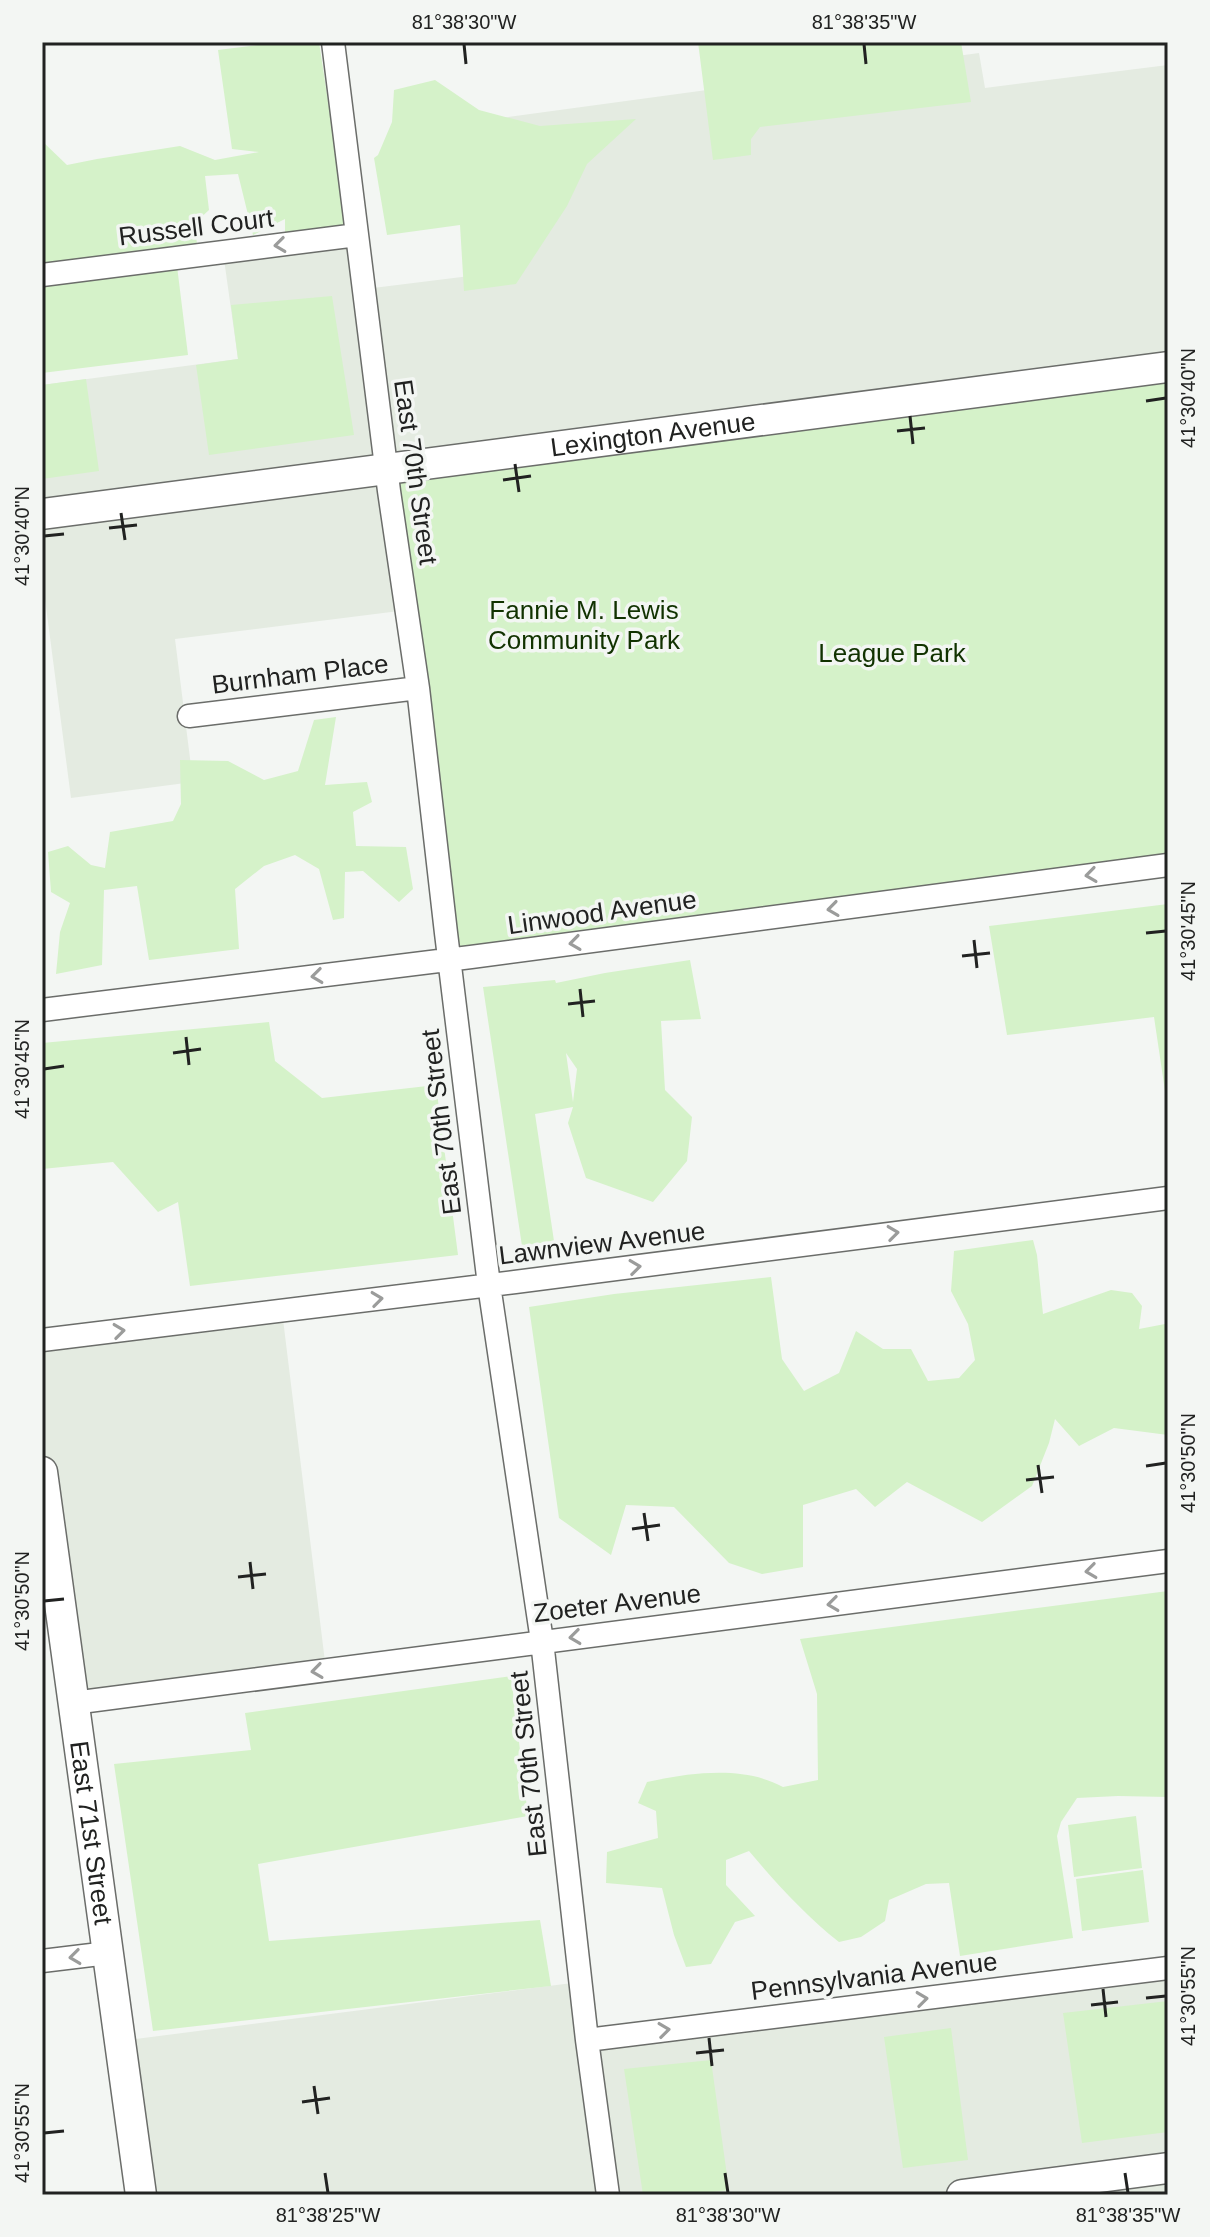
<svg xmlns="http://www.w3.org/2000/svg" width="1210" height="2237" font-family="Helvetica,sans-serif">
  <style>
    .built { fill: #e4ebe1 }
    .green { fill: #d5f2c9; fill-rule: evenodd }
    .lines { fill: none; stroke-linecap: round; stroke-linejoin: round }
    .street-casing { stroke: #6b6d6a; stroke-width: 25 }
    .secondary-casing { stroke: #6b6d6a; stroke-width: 33 }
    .street { stroke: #fff; stroke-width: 22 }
    .secondary { stroke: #fff; stroke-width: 30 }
    .oneway { stroke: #9b9c9b }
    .ticks { fill: none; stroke: #212221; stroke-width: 3 }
    .labels { text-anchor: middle; stroke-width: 7; stroke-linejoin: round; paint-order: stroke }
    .street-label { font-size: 26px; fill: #212221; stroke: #f3f6f3 }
    .park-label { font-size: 26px; fill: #113200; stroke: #f3f6f3 }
    .neatline { fill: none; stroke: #212221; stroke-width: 3 }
    .ticks-label { font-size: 20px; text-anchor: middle; fill: #212221 }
  </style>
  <rect width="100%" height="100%" fill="#f3f6f3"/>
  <!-- built -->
  <path class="built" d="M979 53 985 88 1168 65V367L407 610 175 639 193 782 71 798 42 576V385L238 359 223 252 357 235 365 289 510 271 494 119Z
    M282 1311 326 1670 73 1703 42 1472V1340Z
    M1168 1968V2195H141L120 2041 580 1982 586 2039Z"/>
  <!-- green -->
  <path class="green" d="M282 42H319L347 227 285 237V219L253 235 238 174 205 176 209 210 195 223 197 245 42 265V141L67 165 97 159 180 146 215 160 259 152 232 149 218 50Z
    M698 42H961L971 102 760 127 751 139V155L713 160Z
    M435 80 479 110 540 126 636 119 587 164 567 206 516 284 464 291 460 225 387 235 374 158 378 155 392 122 394 90Z
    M177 266 188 355 42 373V281Z
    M332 296 354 435 209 455 196 365 238 359 231 305Z
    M1168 367V866L449 960 389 491 409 466Z
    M86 379 99 471 42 479V385Z
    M336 717 325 785 367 782 372 802 353 812 356 846 406 847 413 889 399 902 363 871 345 872 344 918 333 920 319 869 295 855 264 866 235 889 239 949 149 960 137 886 104 890 102 965 56 974 60 932 70 903 51 892 48 852 68 846 91 865 105 868 110 832 173 821 181 804 180 760 228 761 264 780 298 771 314 720Z
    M1168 904V1111L1154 1017 1007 1035 989 926Z
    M690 960 701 1019 661 1021 665 1090 692 1117 687 1161 653 1202 586 1178 568 1123 573 1107 535 1114 554 1241 522 1246 483 987 555 980 556 983 605 973ZM566 1053 577 1069 573 1102Z
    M269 1022 275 1061 322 1098 436 1085 458 1255 190 1286 178 1202 158 1212 113 1162 42 1169V1043Z
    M1033 1240 1037 1255 1043 1314 1111 1290 1132 1293 1142 1306 1139 1329 1165 1324 1168 1320V1435L1114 1428 1079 1446 1055 1419 1049 1443 1032 1486 982 1522 907 1482 875 1507 856 1489 803 1505V1567L762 1574 729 1563 674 1507 626 1505 611 1555 559 1518 529 1307 614 1294 771 1277 782 1359 804 1391 839 1373 856 1331 883 1349H911L928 1381 959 1378 975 1360 968 1324 951 1291 954 1251Z
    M1168 1591V1797L1118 1796 1077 1798 1061 1822 1057 1836 1073 1938 960 1956 949 1883 926 1884 889 1900 885 1921 861 1937 839 1942C805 1915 777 1884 749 1851L726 1860V1885L755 1916 735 1922 711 1964 686 1967 674 1935 662 1888 606 1883 607 1852 658 1838 656 1811 638 1803 647 1782C689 1773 743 1765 783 1787L818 1780 817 1694 800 1639Z
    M511 1676 528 1816 258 1864 269 1941 540 1920 551 1986 153 2031 114 1764 251 1750 245 1713Z
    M1136 1816 1142 1868 1074 1877 1068 1825Z
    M1143 1870 1149 1922 1082 1931 1076 1879Z
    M1168 2001V2132L1082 2143 1063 2013Z
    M951 2028 968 2160 903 2168 884 2037Z
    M711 2060 729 2190 689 2195H643L624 2069Z"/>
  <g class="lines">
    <!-- street casing -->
    <g class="street-casing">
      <path id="street" d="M333 42 389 491 418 688 446 933 489 1285 542 1641 587 2040 608 2195
        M42 275 357 235
        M189 716 418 688
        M42 1010 471 957 1168 865
        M42 1340 515 1282 1168 1198
        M73 1703 1168 1561
        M42 1961 108 1953
        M587 2040 1168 1968"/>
    </g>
    <!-- secondary casing -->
    <g class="secondary-casing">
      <g id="secondary">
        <path id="s1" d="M42 514 1168 367"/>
        <path id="s2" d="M42 1472 141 2195"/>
        <path d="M962 2195 1168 2168"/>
      </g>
    </g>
    <!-- street -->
    <use href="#street" class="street"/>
    <!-- secondary -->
    <use href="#secondary" class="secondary"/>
  </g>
  <!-- one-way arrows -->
  <defs><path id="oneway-chevron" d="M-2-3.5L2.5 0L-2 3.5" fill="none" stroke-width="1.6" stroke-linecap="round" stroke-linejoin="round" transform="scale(2)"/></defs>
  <g class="oneway">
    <use href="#oneway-chevron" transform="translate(280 245) rotate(173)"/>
    <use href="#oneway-chevron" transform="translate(1091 875) rotate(172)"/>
    <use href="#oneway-chevron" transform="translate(833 909) rotate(172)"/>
    <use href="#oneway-chevron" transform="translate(575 943) rotate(172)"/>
    <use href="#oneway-chevron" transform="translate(317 976) rotate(173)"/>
    <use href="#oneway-chevron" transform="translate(893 1233) rotate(-7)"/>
    <use href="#oneway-chevron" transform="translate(635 1267) rotate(-7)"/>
    <use href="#oneway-chevron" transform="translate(377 1299) rotate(-7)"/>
    <use href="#oneway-chevron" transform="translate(119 1331) rotate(-7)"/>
    <use href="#oneway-chevron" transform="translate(1091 1571) rotate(173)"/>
    <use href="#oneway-chevron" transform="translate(833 1604) rotate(173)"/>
    <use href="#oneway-chevron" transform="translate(575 1637) rotate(173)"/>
    <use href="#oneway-chevron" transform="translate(317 1671) rotate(172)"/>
    <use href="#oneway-chevron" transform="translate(75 1957) rotate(173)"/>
    <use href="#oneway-chevron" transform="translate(922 1999) rotate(-7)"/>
    <use href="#oneway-chevron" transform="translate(664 2030) rotate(-7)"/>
  </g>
  <!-- ticks -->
  <path class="ticks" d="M464 44 466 64M864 44 866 64M1146 401 1166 398M910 416 913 444M897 431 925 428M515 464 519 492M503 480 531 476M121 513 125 540M109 528 137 525M44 536 64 534M1146 933 1166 931M974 940 977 968M962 956 990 953M580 989 583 1017M568 1004 595 1001M186 1037 189 1065M173 1053 201 1049M44 1069 64 1066M1038 1465 1042 1493M1146 1466 1166 1463M1026 1480 1054 1477M644 1513 648 1541M632 1529 660 1525M250 1562 253 1589M238 1577 266 1574M44 1601 64 1599M1103 1989 1106 2017M1146 1998 1166 1996M1091 2005 1118 2002M709 2038 712 2066M696 2053 724 2050M314 2086 318 2114M302 2102 330 2098M44 2133 64 2131M325 2173 328 2193M725 2173 728 2193M1125 2173 1128 2193"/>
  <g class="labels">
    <!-- street labels -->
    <g class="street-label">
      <text transform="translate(196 227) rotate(-7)" y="9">Russell Court</text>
      <text dy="9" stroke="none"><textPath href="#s1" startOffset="616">Lexington Avenue</textPath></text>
      <text transform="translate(416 472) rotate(82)" y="9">East 70th Street</text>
      <text transform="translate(300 674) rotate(-7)" y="9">Burnham Place</text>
      <text transform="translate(602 912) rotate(-8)" y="9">Linwood Avenue</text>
      <text transform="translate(441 1122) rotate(-97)" y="9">East 70th Street</text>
      <text transform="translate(602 1243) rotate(-7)" y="9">Lawnview Avenue</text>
      <text transform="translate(617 1603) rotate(-7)" y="9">Zoeter Avenue</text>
      <text transform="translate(528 1764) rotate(-96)" y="9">East 70th Street</text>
      <text dy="9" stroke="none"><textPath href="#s2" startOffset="364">East 71st Street</textPath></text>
      <text transform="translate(874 1976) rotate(-7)" y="9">Pennsylvania Avenue</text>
    </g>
    <!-- park labels -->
    <g class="park-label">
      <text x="584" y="619">Fannie M. Lewis<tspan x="584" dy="30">Community Park</tspan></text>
      <text x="892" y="662">League Park</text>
    </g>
  </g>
  <!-- border -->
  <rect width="1210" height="2237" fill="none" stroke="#f3f6f3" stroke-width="88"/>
  <rect x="44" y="44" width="1122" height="2149" class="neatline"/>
  <g class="ticks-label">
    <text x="464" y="29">81°38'30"W</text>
    <text x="864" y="29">81°38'35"W</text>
    <text transform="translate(1188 398) rotate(-90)" y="7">41°30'40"N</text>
    <text transform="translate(22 536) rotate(-90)" y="7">41°30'40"N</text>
    <text transform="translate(1188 931) rotate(-90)" y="7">41°30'45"N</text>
    <text transform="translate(22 1069) rotate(-90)" y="7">41°30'45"N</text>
    <text transform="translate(1188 1463) rotate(-90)" y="7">41°30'50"N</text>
    <text transform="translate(22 1601) rotate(-90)" y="7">41°30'50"N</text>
    <text transform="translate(1188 1996) rotate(-90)" y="7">41°30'55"N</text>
    <text transform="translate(22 2133) rotate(-90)" y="7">41°30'55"N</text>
    <text x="328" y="2222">81°38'25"W</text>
    <text x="728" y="2222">81°38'30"W</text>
    <text x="1128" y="2222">81°38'35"W</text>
  </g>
</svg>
